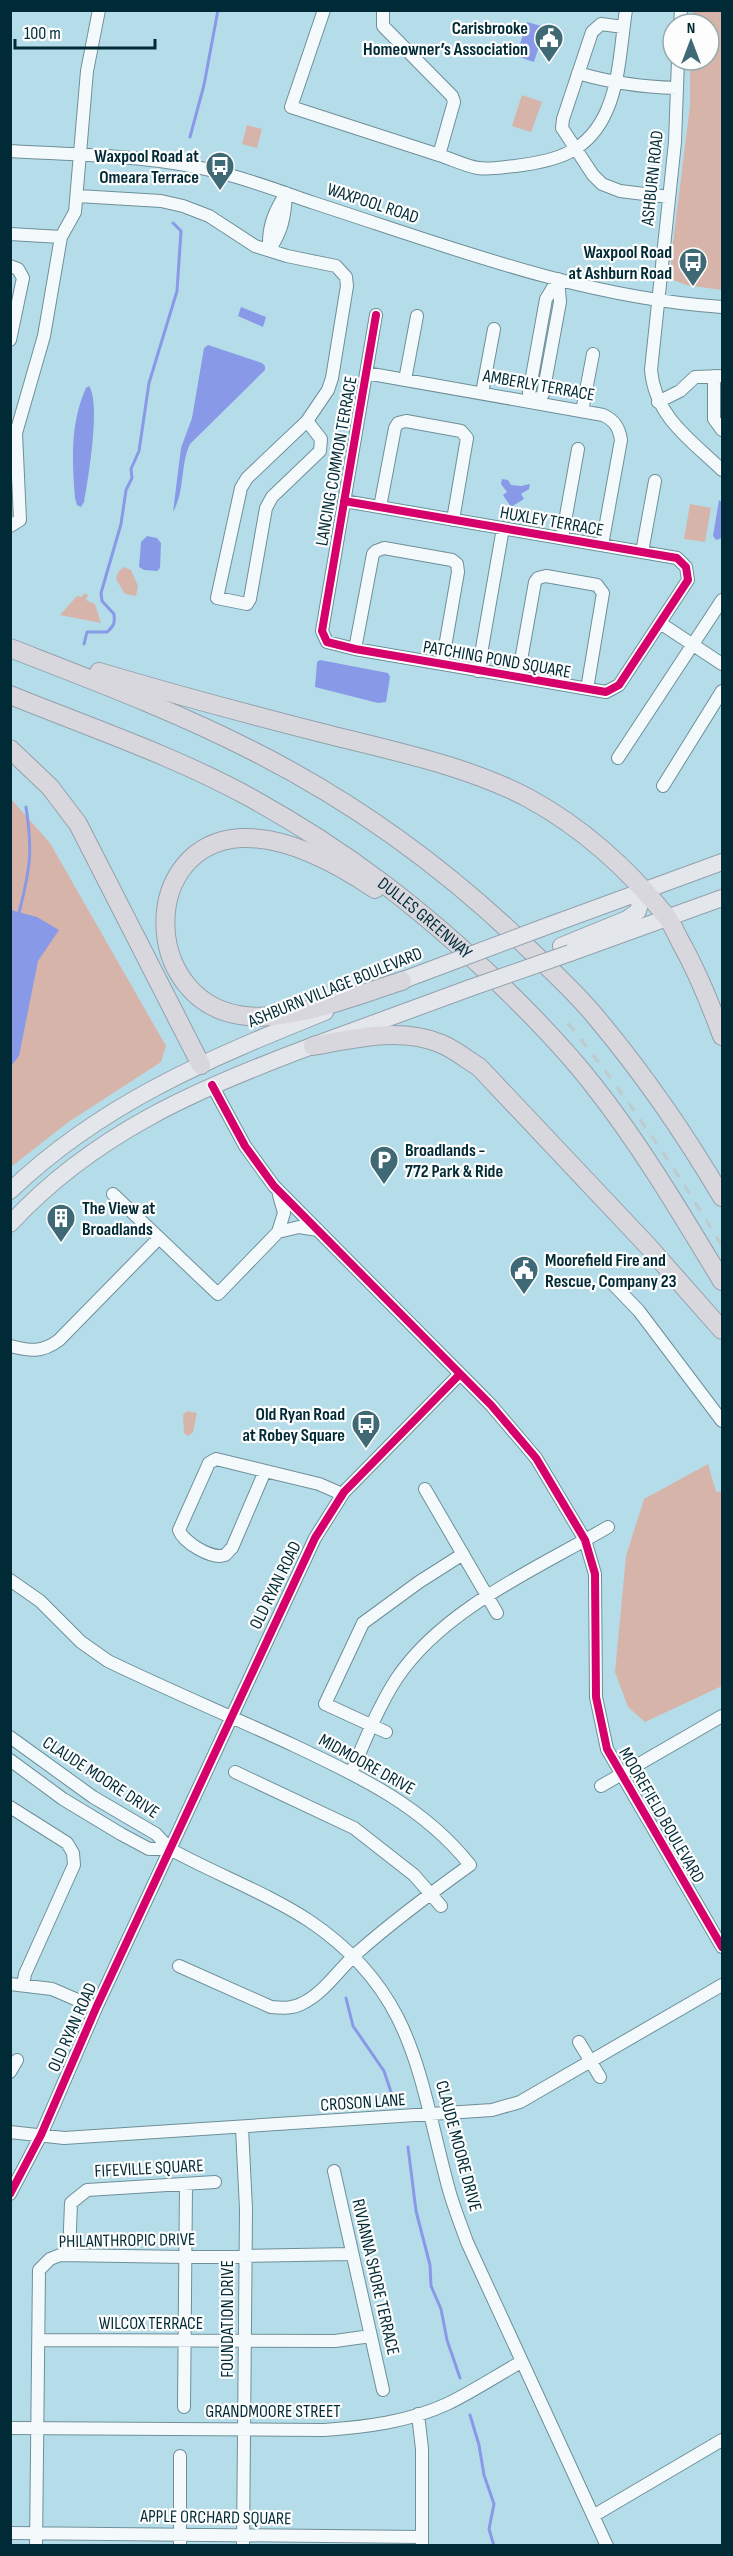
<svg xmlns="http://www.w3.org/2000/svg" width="733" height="2556" font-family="'Sofia Sans Condensed',sans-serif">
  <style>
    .green { fill: #d7b4a9 }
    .water { fill: #8899e8 }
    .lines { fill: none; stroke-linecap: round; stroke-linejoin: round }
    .stream { stroke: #8899e8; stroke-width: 3 }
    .minor-casing { stroke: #6e8f99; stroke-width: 14 }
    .major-casing { stroke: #93a1ac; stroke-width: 18 }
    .highway-casing { stroke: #93a1ac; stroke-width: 20 }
    .minor { stroke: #f4fafc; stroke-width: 12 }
    .major { stroke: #e3e6ea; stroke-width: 16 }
    .highway { stroke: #d8d7de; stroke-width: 18 }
    .rail { stroke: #becace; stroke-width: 3; stroke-dasharray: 10 10; stroke-linecap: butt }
    .major-bridge-casing { stroke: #93a1ac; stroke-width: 18; stroke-linecap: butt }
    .major-bridge { stroke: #e3e6ea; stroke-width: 16 }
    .cycleway-casing { stroke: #fdfdfd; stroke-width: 11 }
    .cycleway { stroke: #d6006c; stroke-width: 8 }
    .labels { text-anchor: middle; stroke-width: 4.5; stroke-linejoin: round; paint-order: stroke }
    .poi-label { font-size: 18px; font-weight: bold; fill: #002b36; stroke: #fdfdfd; text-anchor: end }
    .street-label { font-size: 18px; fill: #002b36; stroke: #fdfdfd }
  </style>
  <rect width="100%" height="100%" fill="#b5dde9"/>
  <!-- green -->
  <path class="green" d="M693 11H722V290L686 285 671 279V259L690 105V60H709V24H690Z
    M522 95 542 102 531 132 512 126Z
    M247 125 262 129 257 148 242 144Z
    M690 504 711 508 705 542 684 539Z
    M124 567 131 570 138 586 136 596 125 594 116 579 118 572Z
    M84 593 88 595 86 600 95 604 101 623 60 615 77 596 82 597Z
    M10 798 50 843 166 1046 161 1062 67 1123 11 1167Z
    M187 1411 197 1413 193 1432 188 1436 184 1433 183 1415Z
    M708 1464 716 1492 722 1491V1686L645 1722 628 1707 615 1672 626 1556 644 1499Z"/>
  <!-- water -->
  <path class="water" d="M527 22 552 29 549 39 542 37 534 62 516 56Z
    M241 307 266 317 263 327 238 316Z
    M208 345 262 363 265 366V370L190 444C180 465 185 492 173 512L181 448 192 418 204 348Z
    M89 386C101 403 88 480 84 502L81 507 77 505 75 498C72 461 70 423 86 388Z
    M502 479 508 480 511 485 521 486 530 484 529 489 521 494 524 499 511 507 503 495 507 492 501 484Z
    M719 500 722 502V538L716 540 713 536Z
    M147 536 157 538 161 543 160 568 157 571 144 570 139 567 141 542Z
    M320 660 388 673 390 677 386 702 378 703 315 687 317 662Z
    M11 910 37 917 59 930 38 961 19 1056 11 1066Z"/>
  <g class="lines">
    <!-- stream -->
    <path class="stream" d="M190 137 204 85 218 10
      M84 644 87 632H107C114 626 115 623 114 614L102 601 101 593 121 524 126 490 132 478 131 469 139 451 149 383 177 291 181 231 173 223
      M19 913C30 869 33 852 26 807
      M346 1998 353 2026 384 2071 391 2092
      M408 2147 416 2211 430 2265 431 2286 441 2309 447 2340 460 2378
      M470 2415 479 2445 484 2475 494 2504 489 2529 494 2546"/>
    <!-- minor casing -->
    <g class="minor-casing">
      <path id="minor" d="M324 10 291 107 439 155 454 102 452 96 383 26V10
        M680 24 681 10
        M623 27 601 24 592 32 563 119 562 128 593 175 602 184 620 191 669 197
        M678 60 675 142 651 370C655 417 691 440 722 470
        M578 73C611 83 643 87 677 88
        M10 151C80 155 151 155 218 172 251 180 282 192 314 203 447 246 581 298 722 307
        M439 155C452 159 465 166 478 168 490 170 503 167 515 166 557 161 589 152 607 110 620 80 621 42 626 10
        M78 196 161 201 183 206 209 216 255 246 287 256 336 266 346 277 347 286 332 378 328 390 307 421
        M10 234 61 237 44 336 16 433 20 520 10 526
        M61 237 75 212 87 71 99 10
        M269 250C282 232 285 216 286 193
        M269 250C268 228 273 214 285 195
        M10 266 18 269 23 278 10 340
        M558 279 560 302 543 394 535 403 529 393 546 299Z
        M366 373 603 415C614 420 619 427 621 440L602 545
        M714 376V419L722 430
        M405 380 417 316
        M482 393 494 329
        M658 402 680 391 695 377 722 376
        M582 411 593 354
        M307 421 321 439 320 451 272 497 266 508 250 599 247 604 217 598 241 488 247 478Z
        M344 501 677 558 686 567 688 580 619 685 606 692 355 649 327 642 322 631 376 315
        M380 507 395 428 398 423 406 421 461 431 467 438 453 520
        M562 538 578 449
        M642 552 655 481
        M660 623 722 664
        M355 649 373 554 376 551 384 548 452 560 457 564 458 572 442 664
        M478 671 503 528
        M518 677 535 582 538 578 546 576 597 585 603 593 587 689
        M618 758 722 600
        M663 786 722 691
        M212 1085 245 1146 274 1186 491 1405 536 1458 585 1540 595 1574 596 1697 607 1749 722 1947
        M113 1194 218 1294 278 1232 284 1213 279 1195
        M278 1232 299 1227 318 1230
        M613 1284 639 1311 722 1421
        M10 1346C30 1351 42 1353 59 1340L159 1238
        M265 1471 232 1548C229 1550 228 1553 225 1555 212 1560 183 1542 179 1530L209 1463 216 1459 319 1484 342 1494
        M425 1489 497 1613
        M10 1580 40 1601 81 1642 108 1661C170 1691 233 1717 295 1746 361 1777 424 1807 470 1865 431 1893 393 1921 357 1953 339 1969 324 1993 303 2003 293 2009 282 2008 271 2007L179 1966
        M386 1732 325 1704 363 1623 419 1582 463 1554
        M10 1737 93 1797 156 1834 170 1849C215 1874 265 1892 308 1920 416 1992 418 2076 449 2190 454 2208 461 2225 467 2242L607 2546
        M10 1760 63 1799 121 1834 149 1849H170
        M235 1772 354 1828 414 1875 441 1906
        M351 1773C365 1741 378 1707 397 1678 444 1608 538 1568 608 1527
        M601 1786 722 1716
        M10 1807 67 1843 73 1853 74 1865 25 1974 23 1985
        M10 1984 52 1989 96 2008
        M579 2042 600 2077
        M10 2072 17 2060
        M242 2128 246 2209 243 2546
        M10 2132 64 2138 492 2110 520 2102 722 1985
        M334 2171 383 2390
        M10 2194 41 2135 96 2008 315 1538 344 1492 460 1374
        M69 2255 71 2203 87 2190 215 2182
        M39 2340 335 2341 371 2336
        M184 2407 186 2184
        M418 2414 422 2449V2546
        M10 2428 324 2430C366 2427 408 2422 447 2404 472 2392 496 2376 521 2362
        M593 2516 722 2440
        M10 2533 422 2537
        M36 2546 39 2270 50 2259 60 2255 185 2257 351 2254
        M180 2546V2456"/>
    </g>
    <!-- major casing -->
    <g class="major-casing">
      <path id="major" d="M542 928 722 862
        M561 946 627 919 638 911 643 891
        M570 953 722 898
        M390 985 446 964
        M10 1191C102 1103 208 1059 325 1012
        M10 1224C94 1133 199 1088 312 1046 365 1027 417 1007 470 988"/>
    </g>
    <!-- highway casing -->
    <g class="highway-casing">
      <g id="highway">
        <path d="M10 648C92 680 175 711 253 751 356 803 448 870 530 950 552 971 575 992 595 1016 642 1072 685 1134 722 1197"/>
        <path d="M99 672C173 694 247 714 322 733 389 750 469 766 530 799 583 828 629 870 667 917 672 924 676 933 680 941 697 971 710 1003 722 1036"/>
        <path id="s1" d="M10 695C89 727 177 757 251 798 347 851 422 909 501 985 534 1017 566 1050 594 1086 642 1147 682 1215 722 1281"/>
        <path d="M10 749 50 787 78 824 201 1065"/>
        <path d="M375 889C338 864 287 836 241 838 140 844 141 998 239 1015 288 1024 356 995 402 981"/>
        <path d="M313 1046C353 1039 399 1027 439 1043 453 1048 466 1059 479 1067L647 1245 722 1330"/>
      </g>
    </g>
    <!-- minor -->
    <use href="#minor" class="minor"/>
    <!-- major -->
    <use href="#major" class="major"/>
    <!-- highway -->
    <use href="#highway" class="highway"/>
    <!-- rail -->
    <path class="rail" d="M568 1023C625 1094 675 1168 722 1246"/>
    <!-- major-bridge casing -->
    <g class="major-bridge-casing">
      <path id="major-bridge" d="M446 964 542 928
        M470 988 570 953"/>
    </g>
    <!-- major-bridge -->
    <use href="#major-bridge" class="major-bridge"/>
    <!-- cycleway casing -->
    <g class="cycleway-casing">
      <path id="cycleway" d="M344 501 677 558 686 567 688 580 619 685 606 692 355 649 327 642 322 631 376 315
        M212 1085 245 1146 274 1186 491 1405 536 1458 585 1540 595 1574 596 1697 607 1749 722 1947
        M10 2194 41 2135 96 2008 315 1538 344 1492 460 1374"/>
    </g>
    <!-- cycleway -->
    <use href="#cycleway" class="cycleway"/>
  </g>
  <!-- icons -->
  <defs>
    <g id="civic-pin" transform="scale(1.5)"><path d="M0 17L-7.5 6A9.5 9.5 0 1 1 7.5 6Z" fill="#3f6975" stroke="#fdfdfd"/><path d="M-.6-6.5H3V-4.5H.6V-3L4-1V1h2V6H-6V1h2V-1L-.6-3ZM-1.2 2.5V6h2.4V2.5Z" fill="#fff"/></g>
    <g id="bus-pin" transform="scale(1.5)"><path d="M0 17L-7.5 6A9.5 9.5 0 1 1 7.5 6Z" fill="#3f6975" stroke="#fdfdfd"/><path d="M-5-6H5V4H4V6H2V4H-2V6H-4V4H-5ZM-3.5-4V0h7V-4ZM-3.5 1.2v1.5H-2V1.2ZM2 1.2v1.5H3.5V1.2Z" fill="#fff"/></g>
    <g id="parking-pin" transform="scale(1.5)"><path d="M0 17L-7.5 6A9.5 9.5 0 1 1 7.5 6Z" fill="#3f6975" stroke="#fdfdfd"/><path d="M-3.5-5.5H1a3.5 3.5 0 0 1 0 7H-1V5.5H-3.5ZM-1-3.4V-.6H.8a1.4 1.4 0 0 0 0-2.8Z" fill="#fff"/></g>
    <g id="building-pin" transform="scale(1.5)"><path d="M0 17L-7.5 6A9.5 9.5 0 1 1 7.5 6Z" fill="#3f6975" stroke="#fdfdfd"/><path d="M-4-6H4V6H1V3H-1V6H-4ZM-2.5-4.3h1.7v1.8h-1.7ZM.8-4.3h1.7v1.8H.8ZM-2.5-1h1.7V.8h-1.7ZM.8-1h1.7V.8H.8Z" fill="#fff"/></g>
  </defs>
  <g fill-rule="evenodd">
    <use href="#civic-pin" x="549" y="38"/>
    <use href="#bus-pin" x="220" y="166"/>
    <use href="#bus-pin" x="693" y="262"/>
    <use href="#parking-pin" x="384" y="1160"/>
    <use href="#building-pin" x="61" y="1218"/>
    <use href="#civic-pin" x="524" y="1270"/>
    <use href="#bus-pin" x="366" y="1424"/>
  </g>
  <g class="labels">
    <!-- poi labels -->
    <g class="poi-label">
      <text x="528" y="34">Carisbrooke<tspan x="528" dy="21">Homeowner’s Association</tspan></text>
      <text x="199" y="162">Waxpool Road at<tspan x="199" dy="21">Omeara Terrace</tspan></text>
      <text x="672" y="258">Waxpool Road<tspan x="672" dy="21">at Ashburn Road</tspan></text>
      <text x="405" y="1156" text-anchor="start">Broadlands -<tspan x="405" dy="21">772 Park &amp; Ride</tspan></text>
      <text x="82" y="1214" text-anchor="start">The View at<tspan x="82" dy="21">Broadlands</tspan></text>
      <text x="545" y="1266" text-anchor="start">Moorefield Fire and<tspan x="545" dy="21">Rescue, Company 23</tspan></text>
      <text x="345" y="1420">Old Ryan Road<tspan x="345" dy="21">at Robey Square</tspan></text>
    </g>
    <!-- street labels -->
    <g class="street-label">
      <text transform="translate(652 178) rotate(-84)" y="6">ASHBURN ROAD</text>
      <text transform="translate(373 203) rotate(18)" y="6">WAXPOOL ROAD</text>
      <text transform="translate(539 385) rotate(10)" y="6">AMBERLY TERRACE</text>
      <text transform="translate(336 461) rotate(-80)" y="6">LANCING COMMON TERRACE</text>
      <text transform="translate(552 521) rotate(10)" y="6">HUXLEY TERRACE</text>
      <text transform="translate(497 659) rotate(10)" y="6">PATCHING POND SQUARE</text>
      <text dy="6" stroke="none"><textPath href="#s1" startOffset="474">DULLES GREENWAY</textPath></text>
      <text transform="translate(335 987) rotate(-22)" y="6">ASHBURN VILLAGE BOULEVARD</text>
      <text transform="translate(275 1585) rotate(-64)" y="6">OLD RYAN ROAD</text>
      <text transform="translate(367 1764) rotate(29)" y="6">MIDMOORE DRIVE</text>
      <text transform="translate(101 1777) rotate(33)" y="6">CLAUDE MOORE DRIVE</text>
      <text transform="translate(662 1815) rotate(60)" y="6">MOOREFIELD BOULEVARD</text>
      <text transform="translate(72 2027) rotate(-66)" y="6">OLD RYAN ROAD</text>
      <text transform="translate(363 2102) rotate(-4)" y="6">CROSON LANE</text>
      <text transform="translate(459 2146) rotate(75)" y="6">CLAUDE MOORE DRIVE</text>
      <text transform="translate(149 2168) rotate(-3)" y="6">FIFEVILLE SQUARE</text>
      <text transform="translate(127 2240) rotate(-1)" y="6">PHILANTHROPIC DRIVE</text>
      <text transform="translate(376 2277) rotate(77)" y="6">RIVIANNA SHORE TERRACE</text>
      <text transform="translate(227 2319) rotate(-90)" y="6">FOUNDATION DRIVE</text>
      <text x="151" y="2329">WILCOX TERRACE</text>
      <text x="273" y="2417">GRANDMOORE STREET</text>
      <text transform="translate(216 2517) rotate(1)" y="6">APPLE ORCHARD SQUARE</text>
    </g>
  </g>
  <!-- border -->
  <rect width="733" height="2556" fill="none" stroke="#002b36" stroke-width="24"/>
  <!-- north arrow -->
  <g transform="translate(691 42)"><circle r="28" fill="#fdfdfd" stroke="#98a9ad" stroke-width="1.5"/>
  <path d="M0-4.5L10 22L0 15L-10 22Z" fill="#3f6975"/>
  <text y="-9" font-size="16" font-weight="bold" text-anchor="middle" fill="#002b36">N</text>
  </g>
  <!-- scale -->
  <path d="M15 39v9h140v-9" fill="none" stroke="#002b36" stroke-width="3"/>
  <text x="24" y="39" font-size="18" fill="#002b36" stroke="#fdfdfd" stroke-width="4.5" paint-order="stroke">100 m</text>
</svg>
